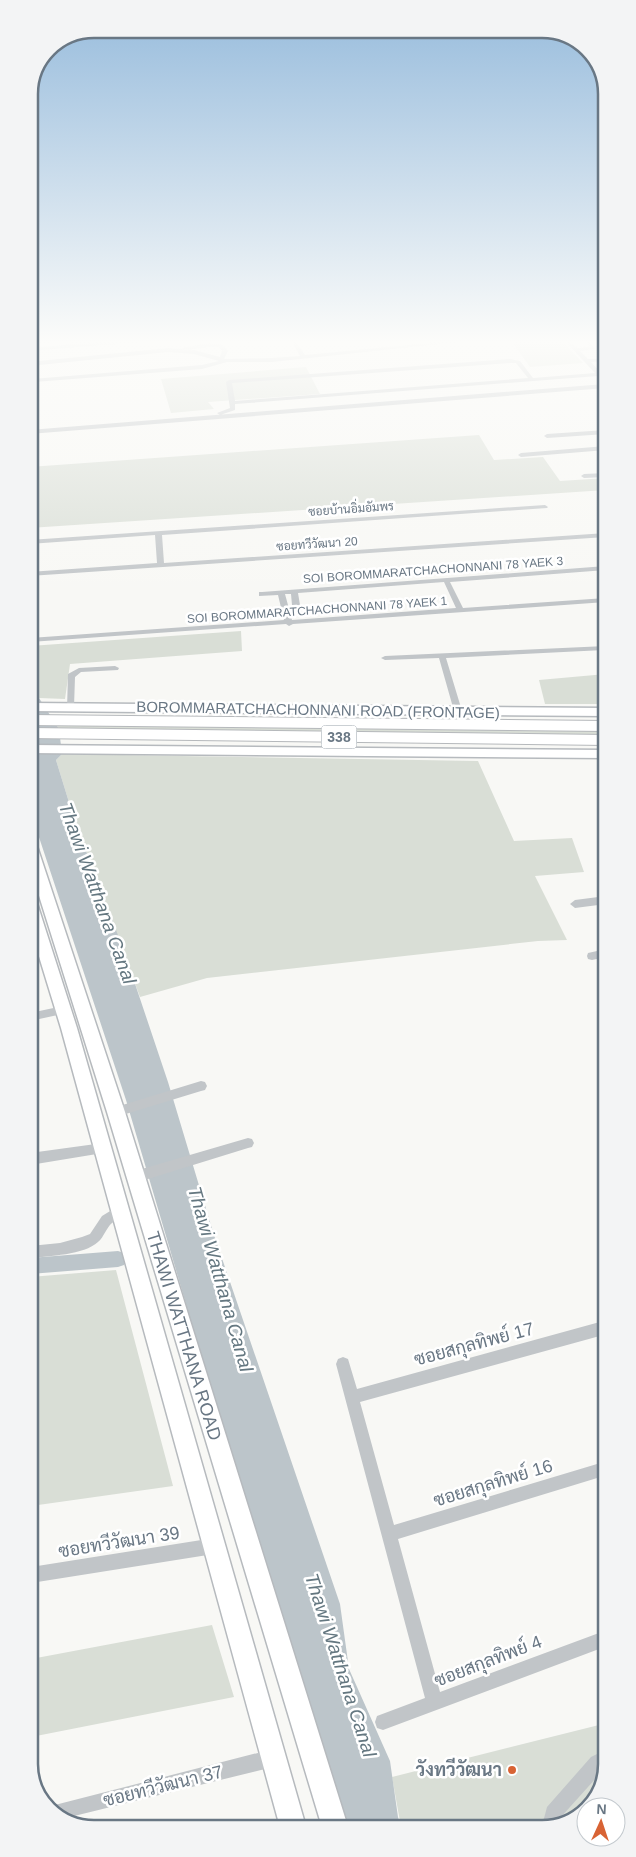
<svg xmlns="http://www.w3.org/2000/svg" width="636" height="1857" font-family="Helvetica,Sarabun,sans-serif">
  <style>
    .green { fill: #d9ded6 }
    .water { fill: #bcc5ca }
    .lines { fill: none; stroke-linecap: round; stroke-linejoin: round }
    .canal { fill: #bcc5ca; fill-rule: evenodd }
    .secondary-casing { stroke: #b6babe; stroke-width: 3 }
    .highway-casing { stroke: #b6b9bc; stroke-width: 2 }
    .street { fill: #c1c5c8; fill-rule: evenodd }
    .secondary { fill: #fff; fill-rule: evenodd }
    .highway { fill: #fff; fill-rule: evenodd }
    .poi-dot { fill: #d86334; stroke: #fff; stroke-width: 2 }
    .labels { text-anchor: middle; stroke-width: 5; stroke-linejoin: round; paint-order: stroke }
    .far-street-label { font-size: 12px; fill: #697784; stroke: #fff }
    .shield { fill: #fff; stroke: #96a0a9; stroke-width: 1 }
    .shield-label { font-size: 14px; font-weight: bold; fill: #697784 }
    .street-label { font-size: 15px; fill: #697784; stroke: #fff }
    .near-street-label { font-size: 18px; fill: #697784; stroke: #fff }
    .near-poi-label { font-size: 18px; font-weight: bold; fill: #697784; stroke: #fff; text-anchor: end }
    .near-water-label { font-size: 19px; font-style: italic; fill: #647780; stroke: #fff }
    .rim { fill: none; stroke: #697784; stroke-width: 2.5 }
  </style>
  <rect width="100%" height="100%" fill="#f8f8f5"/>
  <!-- green -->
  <path class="green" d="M507 340H561L583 363 530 367 512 342Z
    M306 367 320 394 208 402 214 409 171 413 161 379Z
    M479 435 494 460 543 457 560 481 606 478V490L29 528V467Z
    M241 631 242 651 70 664 65 699 39 698 30 669V646Z
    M606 674V704H545L539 680Z
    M55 723 606 729V735L59 729Z
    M62 754 478 761 514 841 572 838 584 872 535 876 567 940 538 941 207 978 140 997 76 825 56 760Z
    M116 1270 173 1486 31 1506 30 1277Z
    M212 1625 234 1697 31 1737V1659Z
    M607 1723V1764L594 1803 559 1826 401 1827 392 1777Z"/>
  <!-- water -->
  <path class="water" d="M123 340H165L29 351V348Z
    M30 669 39 698 59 729 62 754 56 760 76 825 124 951 168 1082 213 1232 340 1604 349 1669 390 1761 398 1817 401 1827H348L218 1413 126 1100 30 810Z"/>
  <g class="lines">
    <!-- canal -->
    <path class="canal" d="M118 1251 124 1253 126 1259 124 1265 118 1267 30 1274V1258Z"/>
    <!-- secondary casing -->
    <g class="secondary-casing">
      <path id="secondary" d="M30 703 606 708V716L30 711Z
        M30 745 606 750V758L30 753Z
        M30 841 37 846 125 1112 348 1827H322L107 1112 30 867Z
        M30 897 35 899 37 903 77 1028 306 1827H280L61 1028 30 927Z"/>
    </g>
    <!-- highway casing -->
    <g class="highway-casing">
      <path id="highway" d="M30 715 606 721V731L30 725Z
        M30 728 606 735V745L30 738Z"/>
    </g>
    <!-- street -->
    <path class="street" d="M29 340H50L52 341 49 343H29Z
      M62 340H105L75 344Z
      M245 340H266L246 343 243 341Z
      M291 340H295L305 355 460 340H477L272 362H227L202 369 34 382 32 381V379L202 365 219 361 194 354 168 352 29 366V362L168 348 194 350 220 357 222 351 219 347H209L185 350 182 348 209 343 223 345 228 351 224 359H227L272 358 300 356Z
      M564 340H569L577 348 590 347 584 340H589L595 349 580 351 588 359H605V361L591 362 603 375V377L598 376 235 404V410L220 415 217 413 230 408 226 382 229 380 510 359 520 361 533 378 595 373ZM510 363H516L528 378 235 401 232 383Z
      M605 340V343L601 345 598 343Z
      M605 384 606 388 29 434V430Z
      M606 430V434L547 438 544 436 547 434Z
      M606 446V450L521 457 518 455 521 453Z
      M29 459 34 460 35 461 29 463Z
      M606 473V477L584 478 581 476 584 474Z
      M545 505 548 507 547 508 162 535 164 563 606 533V537L29 576V572L157 563 155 535 29 544V540Z
      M606 566V570L450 582 463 608 606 598V602L293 624 289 626 286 624 30 642V638L284 620 278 595 259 596V592H262ZM444 582 456 608 292 620 285 594H291L292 605 296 607 300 605 298 593Z
      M606 646V650H604L446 658 462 711 458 714 454 711 439 658 385 660 381 658 385 656Z
      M115 666 119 668 118 670 81 672 75 677 74 707 73 709H67L68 674 79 668Z
      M606 896V904L575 908 570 904 575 900Z
      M41 933 45 934 46 937 45 940 30 943V935Z
      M606 949V957L592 960 588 959 587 956 588 953Z
      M63 1006 67 1007 68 1010 67 1013 30 1021V1013Z
      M201 1081 205 1082 207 1086 205 1090 201 1091 116 1117 112 1116 110 1112 112 1108 116 1107Z
      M248 1138 252 1139 254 1143 252 1147 248 1148 135 1183 131 1181 129 1177 131 1173 135 1171Z
      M103 1143 107 1144 109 1148 107 1152 103 1153 30 1165V1153Z
      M120 1205 124 1207 126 1211C123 1218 117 1219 112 1223 106 1228 104 1237 98 1242 84 1255 49 1256 30 1258V1246L60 1243 82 1237 90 1234 102 1216Z
      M607 1320V1334L360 1402 394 1525 607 1461V1475L398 1539 440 1692 607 1630V1646L383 1730 377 1728 375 1722 377 1716 425 1698 336 1364 338 1359 343 1357 348 1359 357 1389Z
      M214 1538 219 1541 222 1546 219 1551 214 1554 31 1583V1567Z
      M273 1749 279 1752 282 1758 279 1764 273 1767 66 1818 51 1812 47 1807Z
      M607 1749 606 1767 561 1817 560 1825 542 1826 547 1807 591 1757Z"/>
    <!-- secondary -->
    <use href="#secondary" class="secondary"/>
    <!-- highway -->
    <use href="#highway" class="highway"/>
  </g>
  <!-- sky -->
  <linearGradient id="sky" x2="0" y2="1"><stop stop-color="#96bbdc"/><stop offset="0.57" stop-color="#fcfcfa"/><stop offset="1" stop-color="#fcfcfa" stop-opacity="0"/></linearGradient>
  <rect width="636" height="600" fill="url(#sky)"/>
  <!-- markers -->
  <circle class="poi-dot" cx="512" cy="1770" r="5"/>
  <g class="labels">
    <!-- far-street labels -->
    <g class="far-street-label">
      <text transform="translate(351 509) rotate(-4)" y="4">ซอยบ้านอิ่มอัมพร</text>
      <text transform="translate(317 544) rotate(-4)" y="4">ซอยทวีวัฒนา 20</text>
      <text transform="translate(433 570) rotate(-4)" y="4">SOI BOROMMARATCHACHONNANI 78 YAEK 3</text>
      <text transform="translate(317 610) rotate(-4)" y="4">SOI BOROMMARATCHACHONNANI 78 YAEK 1</text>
    </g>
    <!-- shield labels -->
    <rect class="shield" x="321.5" y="725.5" width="35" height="23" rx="4"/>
    <g class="shield-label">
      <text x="339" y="742">338</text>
    </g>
    <!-- street labels -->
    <g class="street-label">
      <text transform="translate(318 710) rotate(1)" y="5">BOROMMARATCHACHONNANI ROAD (FRONTAGE)</text>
    </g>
    <!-- near-street labels -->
    <g class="near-street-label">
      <text transform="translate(184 1336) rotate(73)" y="6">THAWI WATTHANA ROAD</text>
      <text transform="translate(474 1344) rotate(-15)" y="6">ซอยสกุลทิพย์ 17</text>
      <text transform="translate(493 1483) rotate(-17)" y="6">ซอยสกุลทิพย์ 16</text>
      <text transform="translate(119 1542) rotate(-9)" y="6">ซอยทวีวัฒนา 39</text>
      <text transform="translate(488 1661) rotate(-21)" y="6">ซอยสกุลทิพย์ 4</text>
      <text transform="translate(163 1786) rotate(-14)" y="6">ซอยทวีวัฒนา 37</text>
    </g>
    <!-- near-poi labels -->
    <g class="near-poi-label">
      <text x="502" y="1776">วังทวีวัฒนา</text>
    </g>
    <!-- near-water labels -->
    <g class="near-water-label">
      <text transform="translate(98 893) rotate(70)" y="7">Thawi Watthana Canal</text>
      <text transform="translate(221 1279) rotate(74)" y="7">Thawi Watthana Canal</text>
      <text transform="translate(341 1665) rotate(72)" y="7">Thawi Watthana Canal</text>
    </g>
  </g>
  <!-- crop -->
  <path d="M0 0H636V1857H0ZM94 38H542A56 56 0 0 1 598 94V1764A56 56 0 0 1 542 1820H94A56 56 0 0 1 38 1764V94A56 56 0 0 1 94 38Z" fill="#f3f4f5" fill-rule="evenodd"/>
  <path class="rim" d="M94 38H542A56 56 0 0 1 598 94V1764A56 56 0 0 1 542 1820H94A56 56 0 0 1 38 1764V94A56 56 0 0 1 94 38Z"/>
  <!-- north arrow -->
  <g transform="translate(601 1822) rotate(3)"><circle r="24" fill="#ffffff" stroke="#c3c9ce"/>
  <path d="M0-4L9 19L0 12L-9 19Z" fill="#d86334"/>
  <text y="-8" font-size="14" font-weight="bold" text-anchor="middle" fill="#697784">N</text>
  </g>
</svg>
